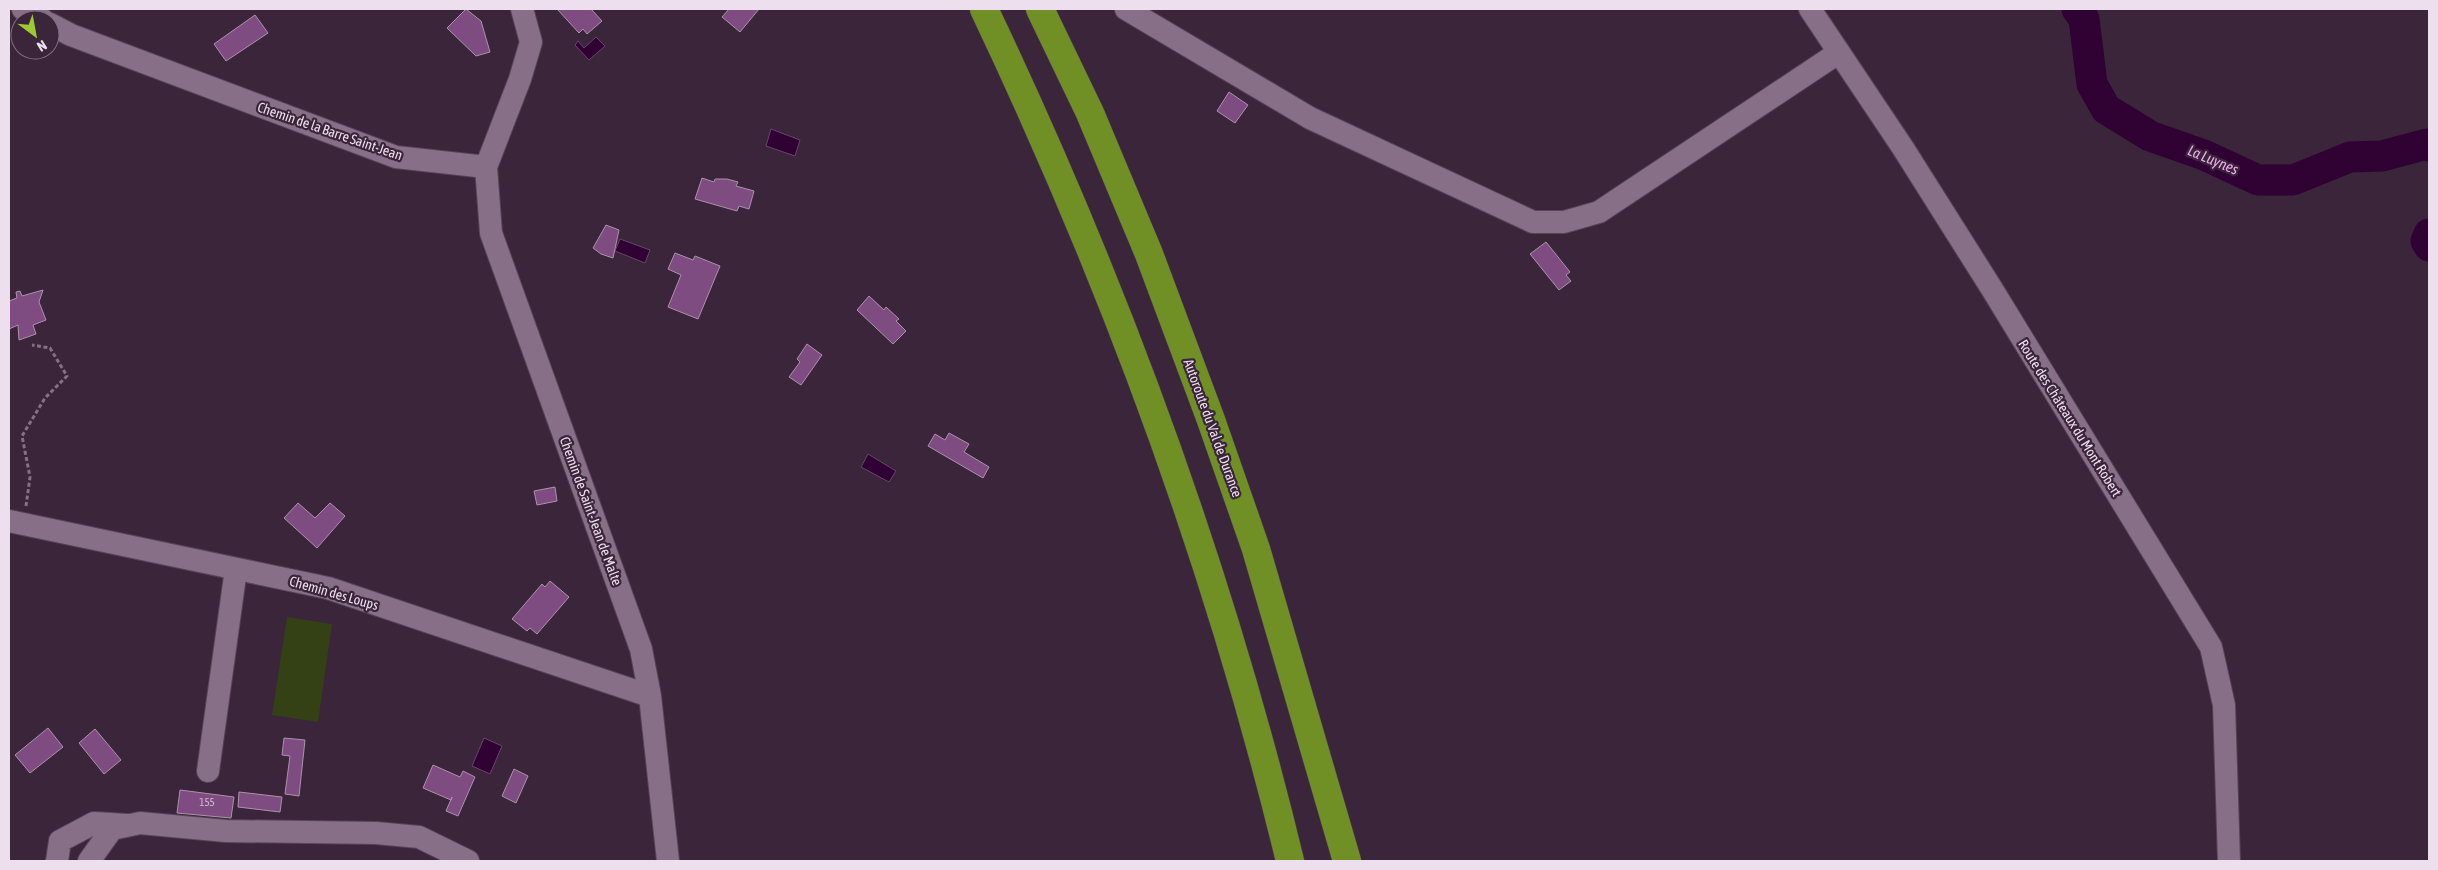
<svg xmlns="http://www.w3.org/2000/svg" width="2438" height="870" font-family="'Asap Condensed',sans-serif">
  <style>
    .green { fill: #334115 }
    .water { fill: #300133; stroke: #69446b }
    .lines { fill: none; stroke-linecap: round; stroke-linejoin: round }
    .river { stroke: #300133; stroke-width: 31 }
    .building { fill: #7e4c80; stroke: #ac92ac }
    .minor-casing { stroke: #564457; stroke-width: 24 }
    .highway-casing { stroke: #564457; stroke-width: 29 }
    .path { stroke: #847184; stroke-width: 3; stroke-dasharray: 4 2.5; stroke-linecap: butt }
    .minor { stroke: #886f88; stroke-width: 22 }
    .highway { stroke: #709026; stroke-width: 28 }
    .labels { text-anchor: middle; stroke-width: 4.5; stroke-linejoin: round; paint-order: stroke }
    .number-label { font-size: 11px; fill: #d1bad2 }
    .street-label { font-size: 14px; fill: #eddfed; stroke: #3b253b }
    .water-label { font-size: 15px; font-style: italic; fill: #f3a9f5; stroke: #3b253b }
  </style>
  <rect width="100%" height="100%" fill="#3b253b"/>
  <!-- green -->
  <path class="green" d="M287 617 332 624 318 722 272 715Z"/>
  <!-- water -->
  <path class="water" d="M596 37 605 46 589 60 575 45 578 41 584 48Z
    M771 129 800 140 795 156 766 146Z
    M620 239 650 250 645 263 615 251Z
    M868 454 896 471 889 482 861 467Z
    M484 738 502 746 490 774 472 766Z"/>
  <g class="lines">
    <!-- river -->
    <path class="river" d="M2077 9 2084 19 2092 84 2106 109 2150 136 2204 155 2258 180H2293L2350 157 2382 156 2427 144 2429 146
      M2429 234 2426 241 2429 246"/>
  </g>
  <!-- building -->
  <path class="building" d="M466 9 481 21 490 52 476 56 447 28Z
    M557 9H591L602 21 587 34 583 29 579 33Z
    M729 9H759L740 32 722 17Z
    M255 15 268 33 226 61 214 44Z
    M1229 92 1248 105 1235 123 1217 111Z
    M702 178 714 182 715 179H727L738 182 736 186 754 191 749 209 739 206 737 211 695 199Z
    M606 225 619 230 613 258 601 254 593 248Z
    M1546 242 1570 272 1566 275 1571 281 1559 290 1530 254Z
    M675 253 693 260 695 256 720 266 698 319 668 307 681 275 668 269Z
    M43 290 39 302 46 320 33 325 36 334 19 340 18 325 9 329V301L17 298 16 292 20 291 22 296Z
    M869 296 884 310 886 307 899 319 896 321 906 331 893 344 857 310Z
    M807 344 822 355 801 385 789 377 800 362 797 359Z
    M949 433 969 444 964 452 989 467 983 478 928 446 935 434 945 440Z
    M555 487 557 501 537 505 534 491Z
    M298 503 315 518 330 503 345 516 317 548 284 518Z
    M550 581 569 597 537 634 530 628 527 631 512 619 542 584 545 587Z
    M48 728 63 747 30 773 15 755Z
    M95 729 121 760 104 774 79 743Z
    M284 738 305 740 299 796 285 794 290 756 282 755Z
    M433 765 460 777 463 771 475 777 458 816 446 811 452 797 451 800 423 788Z
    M514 769 528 776 516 803 502 796Z
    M180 790 234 797 231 818 177 813Z
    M239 792 282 797 280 812 238 807Z"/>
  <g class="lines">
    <!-- minor casing -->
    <g class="minor-casing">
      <path id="minor" d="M23 9 43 20
        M522 9 531 42 520 79 486 167 491 233 641 649 650 696 668 861
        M1126 9 1310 118 1533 222H1564L1599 212 1838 53
        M1810 9 1903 148 1992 289 2211 647 2224 705 2229 861
        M50 24 71 35 396 157 486 167
        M9 521 328 588 650 696
        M208 771 236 569
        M57 861 60 841 94 823 127 825
        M89 861 112 829 140 823 226 831 376 833 419 837 468 861"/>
    </g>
    <!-- highway casing -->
    <g class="highway-casing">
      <path id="highway" d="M984 9C1114 282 1219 567 1290 861
        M1040 9 1090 113 1149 254 1211 420 1256 549 1347 861"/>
    </g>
    <!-- path -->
    <path class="path" d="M26 506 30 477 22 436 45 398 67 376 50 348 32 345"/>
    <!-- minor -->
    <use href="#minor" class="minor"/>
    <!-- highway -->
    <use href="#highway" class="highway"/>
  </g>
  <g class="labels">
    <!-- number labels -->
    <g class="number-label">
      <text x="207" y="806">155</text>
    </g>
    <!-- street labels -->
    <g class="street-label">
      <text transform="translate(330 131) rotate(19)" y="5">Chemin de la Barre Saint-Jean</text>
      <text transform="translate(2070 418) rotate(58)" y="5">Route des Châteaux du Mont Robert</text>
      <text transform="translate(1213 428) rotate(70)" y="5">Autoroute du Val de Durance</text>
      <text transform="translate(591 511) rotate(70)" y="5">Chemin de Saint-Jean de Malte</text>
      <text transform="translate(334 593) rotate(16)" y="5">Chemin des Loups</text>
    </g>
    <!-- water labels -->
    <g class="water-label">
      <text transform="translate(2213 160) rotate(23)" y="5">La Luynes</text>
    </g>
  </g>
  <!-- border -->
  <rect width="2438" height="870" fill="none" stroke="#eddfed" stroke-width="20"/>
  <!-- north arrow -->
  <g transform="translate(35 35) rotate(148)"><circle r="24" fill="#3b253b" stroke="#826f82"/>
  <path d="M0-4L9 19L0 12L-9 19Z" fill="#9dca30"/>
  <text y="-8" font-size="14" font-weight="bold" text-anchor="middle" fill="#eddfed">N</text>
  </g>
</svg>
